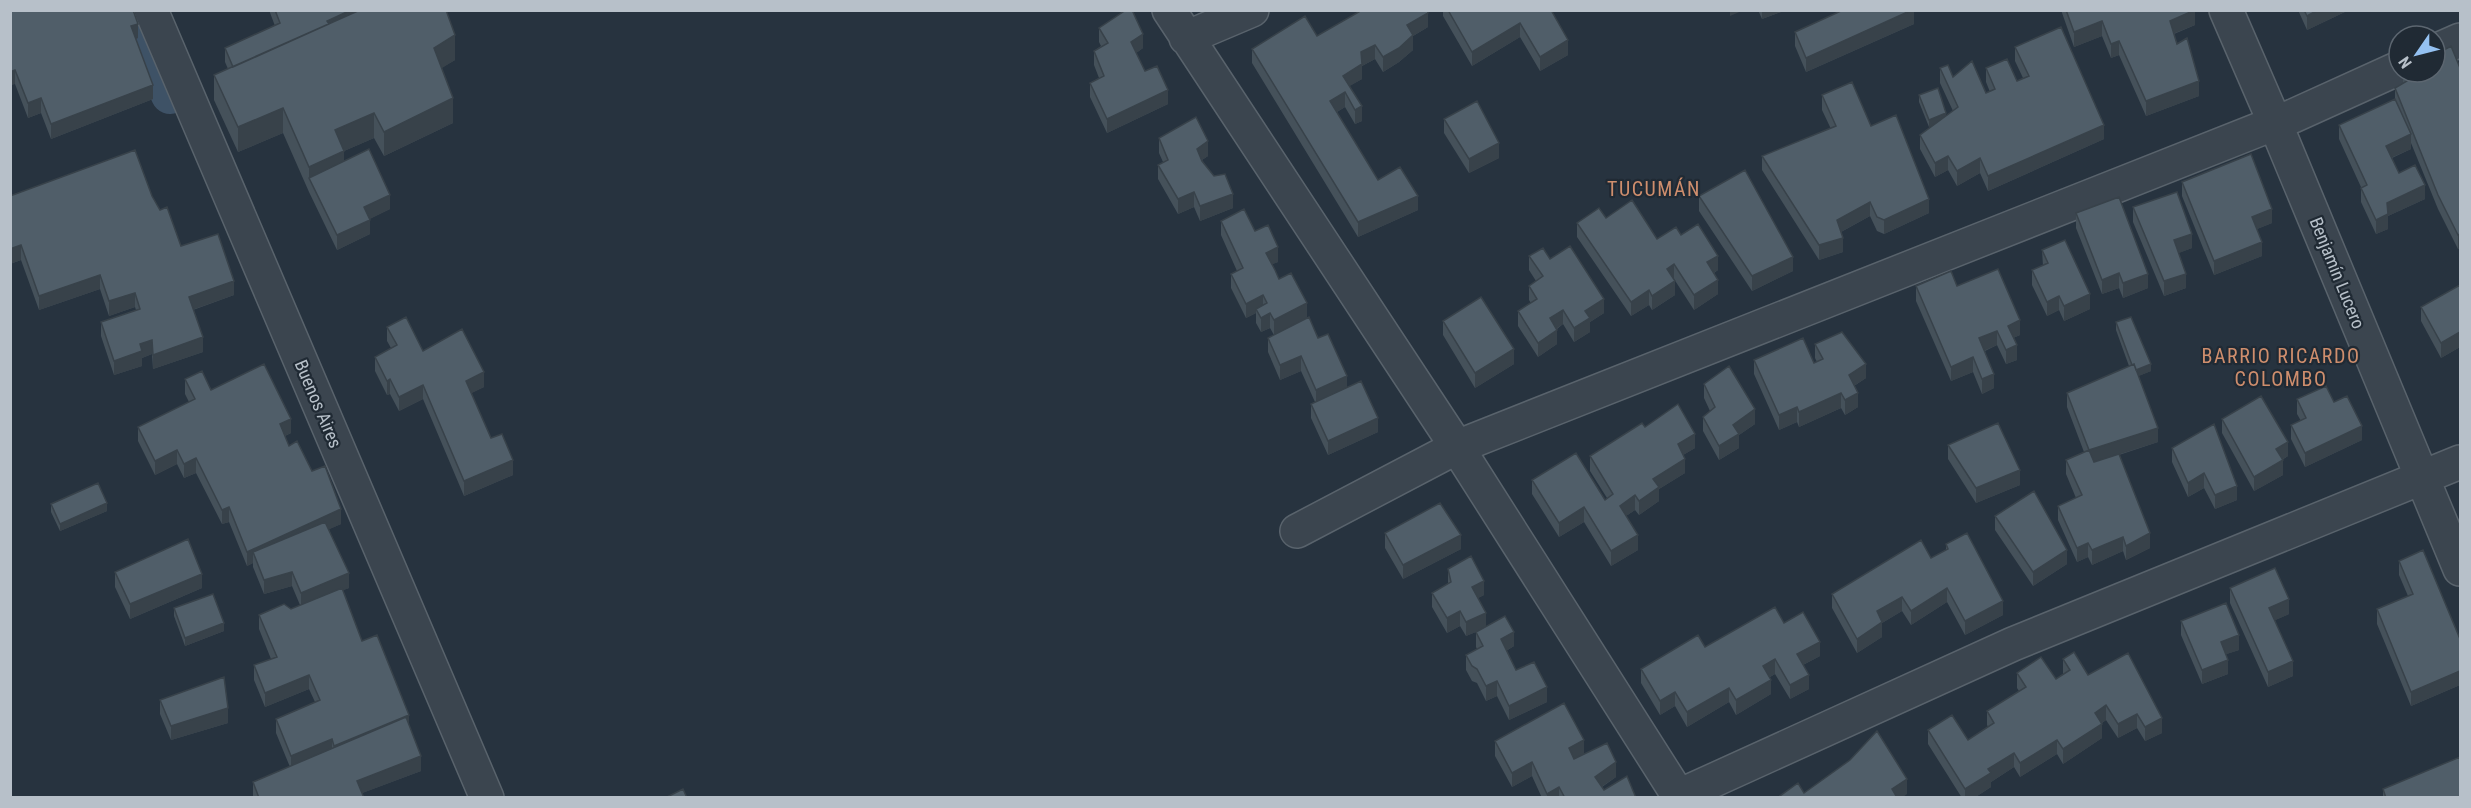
<svg xmlns="http://www.w3.org/2000/svg" width="2471" height="808" font-family="'Roboto Condensed',sans-serif">
  <style>
    .lines { fill: none; stroke-linecap: round; stroke-linejoin: round }
    .canal { stroke: #3e5266; stroke-width: 38 }
    .minor-casing { stroke: #59636c; stroke-width: 36 }
    .minor { stroke: #3b454f; stroke-width: 33 }
    .wall { fill: #45515a }
    .shaded-wall { fill: #38424a }
    .building { fill: #505e69; stroke: #38424a; stroke-width: 1.5 }
    .labels { text-anchor: middle; stroke-width: 4.5; stroke-linejoin: round; paint-order: stroke }
    .street-label { font-size: 18px; fill: #b7c0c9; stroke: #202a34 }
    .neighbourhood-label { font-size: 20px; letter-spacing: 1.5px; fill: #cf8e6d; stroke: #202a34 }
  </style>
  <rect width="100%" height="100%" fill="#27333f"/>
  <g class="lines">
    <!-- canal -->
    <path class="canal" d="M132 10 170 95"/>
    <!-- minor casing -->
    <g class="minor-casing">
      <path id="minor" d="M151 10 487 798
        M1169 10 1457 447 1680 798
        M2226 10 2275 123 2460 569
        M1186 38 1252 10
        M2435 51 2460 40
        M1297 531 1457 447 2293 116 2399 68
        M1679 796 2013 644 2460 462"/>
    </g>
    <!-- minor -->
    <use href="#minor" class="minor"/>
  </g>
  <!-- wall -->
  <path class="wall" d="M10 10 138 38 136 39 153 99 51 139 41 113 28 118 15 84Z
    M269 10H446L455 60 441 68 453 123 384 156 374 138 344 151V161L390 209 369 219 370 234 337 250 309 192 283 133 238 152 214 100V75L228 69 225 62V48L275 26Z
    M1443 10H1554L1552 12 1568 55 1540 71 1520 37 1472 66 1443 16Z
    M1758 10H1781V12L1762 19Z
    M1914 10V24L1806 72 1795 46V32Z
    M2061 10H2195V25L2174 34 2177 44 2199 96 2146 116 2119 55 2111 58 2102 36 2074 47Z
    M2298 10H2349L2307 30Z
    M1428 27 1413 36V50L1399 62 1383 72 1375 59 1362 66V79L1349 86 1362 121 1355 124 1345 107 1337 112 1378 180 1418 210 1358 237 1252 63V49L1317 36Z
    M1099 28 1143 48 1136 53 1145 71 1168 104 1107 133 1090 97V83L1099 78 1094 65V51L1101 46 1099 42Z
    M2015 47 2104 139 1988 191 1980 173 1957 186 1948 170 1935 177 1920 149V135L1933 125 1929 127 1919 102V95L1946 116 1953 111 1940 83V68L1953 77 1986 93 1990 92 1986 82V68L2017 81 2023 78 2015 61Z
    M2460 68V248L2458 249 2438 209 2411 143V149L2392 158 2399 173 2425 199 2388 216V229L2376 234 2361 202V187L2339 139V125L2395 99V88L2403 83V72Z
    M1822 95 1871 126 1929 213 1884 234 1877 231 1870 216 1841 232 1843 252 1819 260 1762 170V156L1831 129 1822 110Z
    M1444 119 1499 158 1469 173 1444 133Z
    M1159 138 1208 156 1202 160 1233 208 1200 221 1194 207 1178 214 1158 179V165L1163 162 1159 153Z
    M2182 182 2272 223 2257 229 2262 256 2214 275 2182 196Z
    M10 196H152L181 246 234 295 193 310 203 352 153 369 152 354 142 358V366L114 375 101 336V322L136 310 135 307 109 316 100 289 39 310 21 260 10 264Z
    M1699 196 1793 271 1752 291 1699 211Z
    M2133 207 2192 248 2178 253 2186 288 2164 296 2133 222Z
    M2076 213 2148 288 2123 298 2119 288 2102 294 2076 228Z
    M1606 218 1657 239 1681 235 1718 270 1714 273 1718 294 1694 310 1674 279 1675 295 1652 310 1649 305 1631 316 1577 237V223Z
    M1221 221 1255 231 1278 262 1272 264 1279 279 1307 317 1347 387 1378 432 1328 455 1311 418V404L1315 402 1301 371 1280 380 1268 352V338L1274 335 1270 328 1261 332 1256 323V313L1246 318 1231 288V274L1237 271 1221 235Z
    M2042 250 2090 309 2064 321 2059 310 2047 316 2032 285V270L2043 266Z
    M1529 256 1550 259 1604 313 1590 322V332L1574 342 1563 324 1557 329V344L1538 357 1518 326V311L1531 303 1529 300V286L1536 281 1529 270Z
    M2460 285V347L2441 358 2421 321V307Z
    M1916 286H1957L2020 335 2013 338 2017 360 2006 364 1997 345 1985 351 1994 388 1982 394 1973 372 1951 381 1916 301Z
    M1443 321 1514 364 1475 388 1443 335Z
    M2116 322 2151 371 2138 376 2158 442 2119 455 2150 548 2126 560 2123 551 2092 565 2088 557 2077 562 2058 520V506L2076 498 2066 474V460L2084 452 2067 407V393L2129 366 2116 330Z
    M387 327 423 351 484 387 471 393 491 438 513 475 464 496 423 399 399 411 390 394 387 395 375 371V357L391 348 387 341Z
    M1815 344 1866 378 1854 386 1858 407 1845 415 1841 408 1799 427 1797 422 1779 430 1754 374V360L1814 363 1817 362 1815 358Z
    M185 379 211 390 291 433 285 436 289 446 312 471 341 524 329 529 349 588 343 590 362 641 409 726 421 771 362 793 364 798H253V782L290 767 276 733V719L315 702 309 689 265 707 254 680V665L271 659 259 629V615L291 609 300 605 292 586 264 594 253 567V563L247 566 229 522 222 524 196 473 184 478 177 464 155 475 138 441V427L189 402 185 394Z
    M1704 384 1755 424 1739 435V448L1719 460 1703 431V417L1710 411 1704 398Z
    M2297 399 2334 402 2362 440 2305 467 2291 439V425L2301 421 2297 414Z
    M2222 419 2288 456 2282 460 2283 475 2254 491 2222 433Z
    M1645 427 1695 448 1683 455 1685 473 1659 489V501L1639 515 1635 510 1626 516 1638 550 1611 566 1584 522 1559 537 1532 494V480L1605 500 1607 498 1590 471V456Z
    M1948 445 2020 485 1976 503 1948 459Z
    M2172 448 2237 500 2215 509 2204 488 2188 497 2172 462Z
    M51 504 107 511 60 531 51 512Z
    M1995 516 2067 564 2033 586 1995 530Z
    M1385 533 1461 549 1403 579 1385 548Z
    M1946 544 2003 615 1965 635 1947 602 1911 625 1902 611 1882 623V637L1857 653 1832 608V594L1931 558 1946 550Z
    M2399 561 2460 639V685L2411 706 2377 624V609L2408 596 2399 575Z
    M1448 569 1484 595 1478 598 1486 627 1514 646 1506 651 1516 670 1547 702 1509 720 1497 696 1486 701 1477 683 1472 681 1466 670V655L1477 649 1476 647V632L1478 631 1466 636 1460 626 1447 633 1432 607V593L1448 584Z
    M115 572 202 588 130 619 115 587Z
    M2230 588 2289 614 2275 620 2293 676 2268 687 2230 603Z
    M174 608 224 631 185 646 174 616Z
    M2181 621 2239 650 2226 654 2228 674 2202 684 2181 635Z
    M1784 623 1820 656 1803 665 1809 689 1790 699 1775 674 1770 677 1771 694 1736 715 1729 702 1687 727 1675 706 1660 715 1641 683V669L1705 647Z
    M2063 659 2088 675 2162 733 2145 741 2137 728 2118 738 2106 720 2102 723V738L2063 764 2057 754 2020 777 2014 767 1991 782V787L1974 798H1962L1928 744V730L1968 740 1988 727 1987 725V711L2019 691 2017 688V673L2056 679 2063 674Z
    M160 700 228 723 171 740 160 714Z
    M1495 741 1584 754 1616 777 1602 787 1604 790 1636 798H1542L1532 776 1512 787 1495 756Z
    M2383 789 2460 798H2383Z"/>
  <!-- shaded-wall -->
  <path class="shaded-wall" d="M351 10H383L327 35V21Z
    M1730 10H1744L1730 16Z
    M1762 10H1781V12L1762 19Z
    M1912 10H1914V24L1806 72V58Z
    M2195 10V25L2170 35V21Z
    M2318 10H2349L2307 30V16Z
    M1428 13V27L1413 36V50L1399 62 1383 72V57L1407 25Z
    M2102 21V36L2074 47V32Z
    M1520 23V37L1472 66V52Z
    M138 24V38L131 41V26Z
    M1143 34V48L1131 57V42Z
    M455 35V60L434 73V48Z
    M1568 40V55L1540 71V57Z
    M2119 41V55L2111 58V44Z
    M1375 45V59L1362 66V79L1343 90V76L1361 52Z
    M15 70V84L10 86V72Z
    M2199 81V96L2146 116V101Z
    M153 85V99L51 139V124Z
    M1168 90V104L1107 133V119Z
    M1345 92V107L1330 116V101Z
    M41 98V113L28 118V103Z
    M453 98V123L384 156V132Z
    M1362 106V121L1355 124V110Z
    M283 108V133L238 152V127Z
    M374 113V138L344 151V176L309 178V167L335 130Z
    M1946 113V121L1929 127V120Z
    M2104 125V139L1988 191V176Z
    M2411 134V149L2386 160V146Z
    M1208 141V156L1197 163V149Z
    M1499 143V158L1469 173V159Z
    M1948 156V170L1935 177V163Z
    M1980 158V173L1957 186V171Z
    M2425 185V199L2388 216V229L2376 234V220L2387 203Z
    M1194 192V207L1178 214V199Z
    M1233 194V208L1200 221V206Z
    M390 195V209L364 222V207Z
    M1418 196V210L1358 237V222Z
    M1929 199V213L1884 234V220Z
    M1870 202V216L1837 234V220Z
    M2272 209V223L2252 231V217Z
    M370 220V234L337 250V235Z
    M2192 234V248L2174 255V240Z
    M2460 234V248L2458 249V235Z
    M1843 238V252L1819 260V245Z
    M2262 242V256L2214 275V261Z
    M21 245V260L10 264V249Z
    M1278 247V262L1266 267V253Z
    M1718 256V270L1707 277V262Z
    M1793 257V271L1752 291V276Z
    M1674 264V279L1667 284V269Z
    M2119 273V288L2102 294V280Z
    M2148 274V288L2123 298V283Z
    M2186 274V288L2164 296V281Z
    M100 275V289L39 310V296Z
    M1718 280V294L1694 310V295Z
    M234 281V295L189 311V297Z
    M1675 281V295L1652 310V296Z
    M1649 290V305L1631 316V302Z
    M135 293V307L109 316V301Z
    M2090 294V309L2064 321V306Z
    M1263 295V309H1256V313L1246 318V304Z
    M2059 296V310L2047 316V302Z
    M1604 299V313L1590 322V332L1574 342V328L1585 311Z
    M1307 303V318L1274 335V320Z
    M1563 310V324L1550 333V318Z
    M1270 313V328L1261 332V318Z
    M2020 320V335L2008 340V326Z
    M1557 330V344L1538 357V343Z
    M1997 331V345L1979 353V338Z
    M2460 332V347L2441 358V343Z
    M203 337V352L153 369V355Z
    M152 340V354L142 358V366L114 375V361L140 344Z
    M2017 345V360L2006 364V350Z
    M1514 349V364L1475 388V373Z
    M1301 356V371L1280 380V365Z
    M1973 357V372L1951 381V367Z
    M1866 364V378L1849 389V375Z
    M2151 364V371L2134 378V371Z
    M484 372V387L466 396V381Z
    M1994 374V388L1982 394V379Z
    M1347 376V391L1316 404V390Z
    M390 379V394L387 395V381Z
    M423 385V399L399 411V397Z
    M1841 393V408L1799 427V412Z
    M1858 393V407L1845 415V400Z
    M1797 407V422L1779 430V415Z
    M1755 409V424L1739 435V448L1719 460V446L1733 425Z
    M1378 418V432L1328 455V441Z
    M291 419V433L280 438V424Z
    M2362 426V440L2305 467V453Z
    M2158 428V442L2089 464V450Z
    M1695 434V448L1678 458V444Z
    M2288 442V456L2276 463V449Z
    M177 450V464L155 475V461Z
    M196 458V473L184 478V464Z
    M1685 459V473L1659 489V501L1639 515V501L1653 479Z
    M513 460V475L464 496V481Z
    M2283 460V475L2254 491V477Z
    M2020 470V485L1976 503V488Z
    M2204 473V488L2188 497V483Z
    M2237 486V500L2215 509V495Z
    M1635 495V510L1620 520V506Z
    M107 503V511L60 531V524Z
    M229 507V522L222 524V510Z
    M1584 507V522L1559 537V523Z
    M341 509V524L257 562 253 552V563L247 566V552Z
    M2150 533V548L2126 560V546Z
    M1461 535V549L1403 579V565Z
    M1638 535V550L1611 566V551Z
    M2123 537V551L2092 565V550Z
    M2088 543V557L2077 562V548Z
    M2067 550V564L2033 586V572Z
    M292 572V586L264 594V580Z
    M349 573V588L301 607V593Z
    M202 574V588L130 619V604Z
    M1484 581V595L1472 601V587Z
    M1947 588V602L1911 625V611Z
    M1902 597V611L1882 623V637L1857 653V639L1877 611Z
    M2289 599V614L2269 623V608Z
    M2003 601V615L1965 635V621Z
    M1460 611V626L1447 633V618Z
    M1486 613V628L1466 636V622Z
    M224 623V631L185 646V638Z
    M1514 632V646L1501 654V639Z
    M2239 635V650L2221 656V642Z
    M1820 642V656L1797 668V654Z
    M1775 659V674L1763 681V666Z
    M2228 660V674L2202 684V670Z
    M2293 661V676L2268 687V672Z
    M2460 671V685L2411 706V692Z
    M309 675V689L265 707V693Z
    M1809 675V689L1790 699V685Z
    M1771 680V694L1736 715V700Z
    M1497 681V696L1486 701V686Z
    M1547 687V702L1509 720V706Z
    M1729 688V702L1687 727V712Z
    M1675 692V706L1660 715V701Z
    M2106 705V720L2095 728V713Z
    M228 708V723L171 740V726Z
    M2137 714V728L2118 738V724Z
    M409 715V729L334 760V746Z
    M2162 718V733L2145 741V727Z
    M2102 724V738L2063 764V749Z
    M332 739V753L291 770V756Z
    M1584 740V754L1569 763V748Z
    M2057 740V754L2020 777V763Z
    M2014 753V767L1991 782V787L1974 798H1965V789L1988 769Z
    M421 756V771L357 795V781Z
    M1532 762V776L1512 787V773Z
    M1616 762V777L1595 791V777Z
    M1907 779V794L1902 798H1892V789Z
    M1559 787V798H1547V794Z"/>
  <!-- building -->
  <path class="building" d="M10 10H133L138 24 131 26 153 85 51 124 41 98 28 103 15 70 10 72Z
    M275 10H351L327 21 329 24 233 67 225 48 280 23Z
    M360 10H446L455 35 434 48 453 98 384 132 374 113 335 130 344 151 309 167 283 108 238 127 214 75Z
    M1126 10H1132L1143 34 1131 42 1145 71 1157 66 1168 90 1107 119 1090 83 1104 76 1094 51 1108 43 1099 28Z
    M1362 10H1427L1428 13 1407 25 1413 35 1399 48 1383 57 1375 45 1361 52 1362 64 1343 76 1362 106 1355 110 1345 92 1330 101 1378 180 1400 167 1418 196 1358 222 1252 49 1305 16 1317 36Z
    M1448 10H1551L1568 40 1540 57 1520 23 1472 52Z
    M1843 10H1912L1806 58 1795 32Z
    M2066 10H2195L2170 21 2177 44 2187 38 2199 81 2146 101 2119 41 2111 44 2102 21 2074 32Z
    M2304 10H2318L2307 16Z
    M2061 27 2104 125 1988 176 1980 158 1957 171 1948 156 1935 163 1920 135 1958 107 1940 68 1948 65 1953 77 1972 61 1986 93 1995 89 1986 68 2007 59 2017 81 2029 76 2015 47Z
    M2451 46 2460 68V234L2458 235 2438 195 2395 88 2407 81 2403 72H2435V55Z
    M1852 82 1871 126 1896 115 1929 199 1884 220 1877 217 1870 202 1837 220 1843 238 1819 245 1762 156 1836 126 1822 95Z
    M1938 88 1946 113 1929 120 1919 95Z
    M2395 99 2411 134 2386 146 2399 173 2415 165 2425 185 2387 203 2388 214 2376 220 2361 188 2367 185 2339 125Z
    M1477 101 1499 143 1469 159 1444 119Z
    M1196 117 1208 141 1197 149 1202 161 1214 176 1225 174 1233 194 1200 206 1194 192 1178 199 1158 165 1168 160 1159 138Z
    M369 149 390 195 364 207 370 220 337 235 309 178Z
    M135 150 152 196 160 210 167 207 181 246 218 234 234 281 189 297 203 337 153 355 152 340 140 344 142 351 114 361 101 322 140 309 135 293 109 301 100 275 39 296 21 245 10 249V196Z
    M2251 154 2272 209 2252 217 2262 242 2214 261 2182 182Z
    M1745 170 1793 257 1752 276 1699 196Z
    M2177 192 2192 234 2174 240 2186 274 2164 281 2133 207Z
    M2119 197 2148 274 2123 283 2119 273 2102 280 2076 213Z
    M1632 200 1657 239 1676 227 1681 235 1698 224 1718 256 1707 262 1718 280 1694 295 1674 264 1667 269 1675 281 1652 296 1649 290 1631 302 1577 223 1599 208 1606 218Z
    M1244 209 1255 231 1268 225 1278 247 1266 253 1275 270 1279 279 1291 273 1307 303 1274 320 1270 313 1261 318 1256 309 1267 303 1263 295 1246 304 1231 274 1243 268 1221 221Z
    M2065 240 2090 294 2064 306 2059 296 2047 302 2032 270 2048 263 2042 250Z
    M1570 246 1604 299 1585 311 1590 318 1574 328 1563 310 1550 318 1557 330 1538 343 1518 311 1537 299 1529 286 1543 276 1529 256 1543 248 1550 259Z
    M1998 269 2020 320 2008 326 2017 345 2006 350 1997 331 1979 338 1994 374 1982 379 1973 357 1951 367 1916 286 1951 271 1957 286Z
    M2460 285V332L2441 343 2421 307Z
    M1481 297 1514 349 1475 373 1443 321Z
    M406 317 423 351 462 329 484 372 466 381 491 438 502 434 513 460 464 481 423 385 399 397 390 379 387 381 375 357 397 345 387 327Z
    M1309 317 1318 338 1328 334 1347 376 1316 390 1301 356 1280 365 1268 338Z
    M2131 317 2151 364 2136 370 2134 364 2132 365 2116 322Z
    M1842 332 1866 364 1849 375 1858 393 1845 400 1841 393 1799 412 1797 407 1779 415 1754 360 1803 338 1814 363 1823 359 1815 344Z
    M264 364 291 419 280 424 289 446 297 441 312 471 325 466 341 509 247 552 229 507 222 510 196 458 184 464 177 450 155 461 138 427 195 399 185 379 202 371 211 390Z
    M2134 364 2158 428 2089 450 2067 393Z
    M1729 366 1755 409 1733 425 1739 434 1719 446 1703 417 1715 407 1704 384Z
    M1361 381 1378 418 1328 441 1311 404Z
    M2326 386 2334 402 2347 396 2362 426 2305 453 2291 425 2306 418 2297 399Z
    M2261 396 2288 442 2276 449 2283 460 2254 477 2222 419Z
    M1678 404 1695 434 1678 444 1685 459 1653 479 1659 487 1639 501 1635 495 1620 506 1638 535 1611 551 1584 507 1559 523 1532 480 1576 453 1605 500 1613 494 1590 456 1642 423 1645 427Z
    M1998 423 2020 470 1976 488 1948 445Z
    M2214 424 2237 486 2215 495 2204 473 2188 483 2172 448Z
    M2089 450 2094 462 2119 454 2150 533 2126 546 2123 537 2092 550 2088 543 2077 548 2058 506 2082 495 2066 460Z
    M98 483 107 503 60 524 51 504Z
    M2034 491 2067 550 2033 572 1995 516Z
    M1440 503 1461 535 1403 565 1385 533Z
    M325 522 349 573 301 593 292 572 264 580 253 552Z
    M1967 533 2003 601 1965 621 1947 588 1911 611 1902 597 1877 611 1882 622 1857 639 1832 594 1921 540 1931 558 1948 549 1946 544Z
    M188 539 202 574 130 604 115 572Z
    M2423 550 2460 639V671L2411 692 2377 609 2413 594 2399 561Z
    M1471 556 1484 581 1472 587 1486 613 1466 622 1460 611 1447 618 1432 593 1451 582 1448 569Z
    M2275 568 2289 599 2269 608 2293 661 2268 672 2230 588Z
    M342 588 362 641 377 635 409 715 334 746 332 739 291 756 276 719 320 700 309 675 265 693 254 665 277 657 259 615 284 604 291 609Z
    M213 594 224 623 185 638 174 608Z
    M2226 603 2239 635 2221 642 2228 660 2202 670 2181 621Z
    M1775 607 1784 623 1803 612 1820 642 1797 654 1809 675 1790 685 1775 659 1763 666 1771 680 1736 700 1729 688 1687 712 1675 692 1660 701 1641 669 1698 635 1705 647Z
    M1505 616 1514 632 1501 639 1516 670 1534 662 1547 687 1509 706 1497 681 1486 686 1477 669 1472 666 1466 655 1483 646 1476 632Z
    M2074 652 2088 675 2128 653 2162 718 2145 727 2137 714 2118 724 2106 705 2095 713 2102 724 2063 749 2057 740 2020 763 2014 753 1988 769 1991 773 1965 789 1928 730 1952 715 1968 740 1994 723 1987 711 2026 687 2017 673 2041 657 2056 679 2070 670 2063 659Z
    M224 677 228 708 171 726 160 700Z
    M1564 703 1584 740 1569 748 1574 759 1607 743 1616 762 1595 777 1604 790 1627 776 1636 798H1565L1559 787 1547 794 1532 762 1512 773 1495 741Z
    M406 717 421 756 357 781 364 798H259L253 782Z
    M1877 731 1907 779 1892 789 1896 796 1893 798H1777L1798 783 1804 793 1850 760Z
    M2460 757V798H2386L2383 789Z
    M683 789 687 798H665Z"/>
  <g class="labels">
    <!-- street labels -->
    <g class="street-label">
      <text transform="translate(2337 273) rotate(68)" y="6">Benjamín Lucero</text>
      <text transform="translate(318 404) rotate(67)" y="6">Buenos Aires</text>
    </g>
    <!-- neighbourhood labels -->
    <g class="neighbourhood-label">
      <text x="1654" y="196">TUCUMÁN</text>
      <text x="2281" y="363">BARRIO RICARDO<tspan x="2281" dy="23">COLOMBO</tspan></text>
    </g>
  </g>
  <!-- border -->
  <rect width="2471" height="808" fill="none" stroke="#b7c0c9" stroke-width="24"/>
  <!-- north arrow -->
  <g transform="translate(2417 54) rotate(235)"><circle r="28" fill="#202a34" stroke="#5c6670" stroke-width="1.5"/>
  <path d="M0-4.5L10 22L0 15L-10 22Z" fill="#94c1f1"/>
  <text y="-9" font-size="16" font-weight="bold" text-anchor="middle" fill="#b7c0c9">N</text>
  </g>
</svg>
